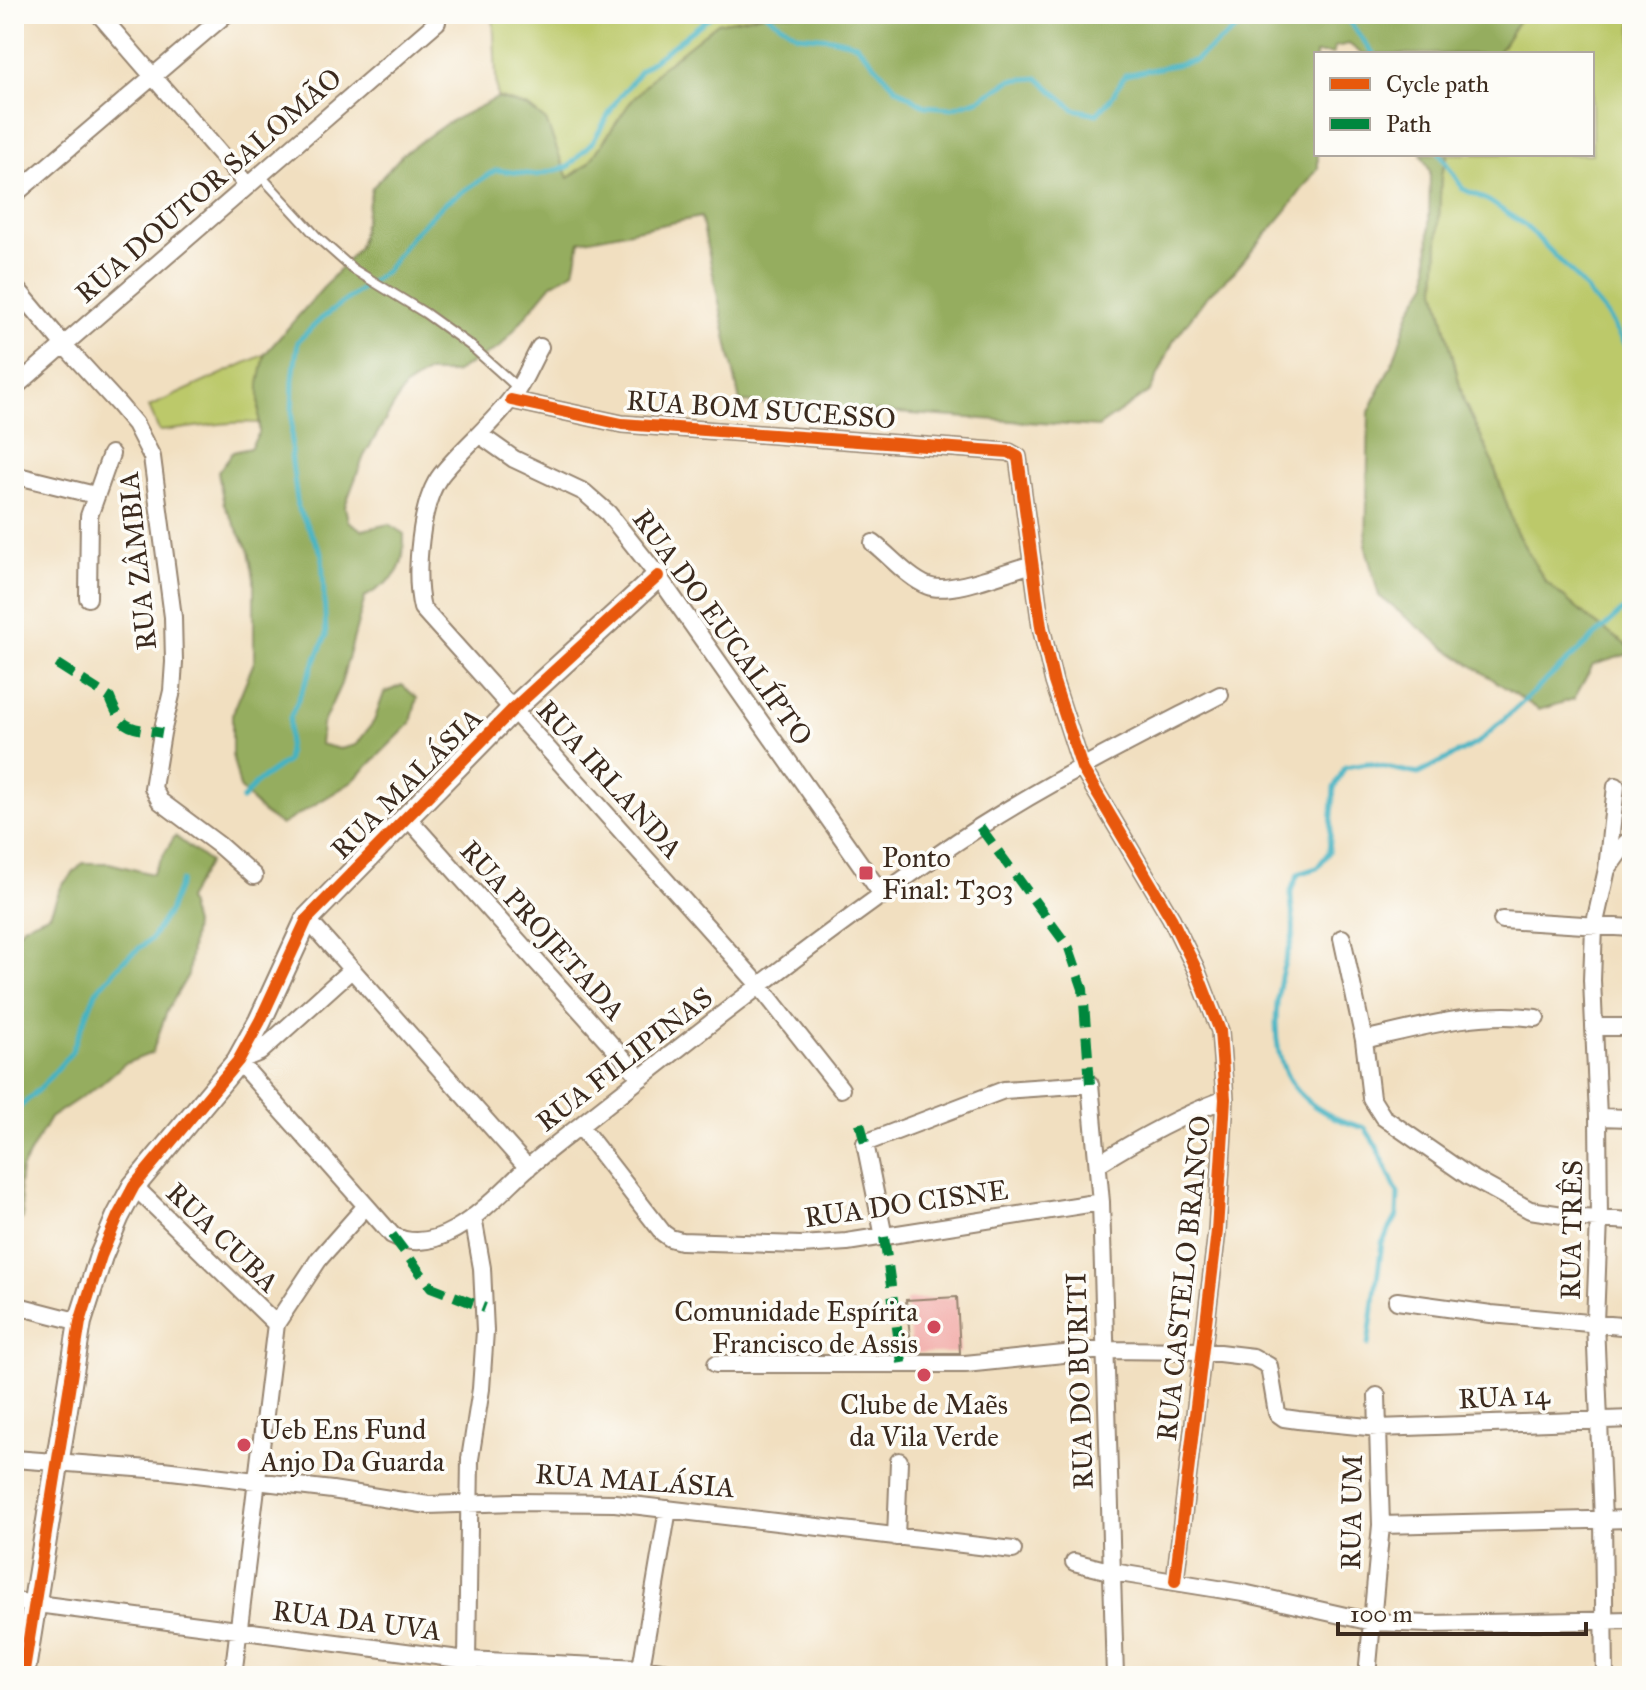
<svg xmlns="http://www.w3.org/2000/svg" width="1646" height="1690" font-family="'IM FELL Great Primer',serif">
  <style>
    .green { fill: #bcc96b; stroke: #7c7a44; stroke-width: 2 }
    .forest { fill: #95ad5f; stroke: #686c3e; stroke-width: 2 }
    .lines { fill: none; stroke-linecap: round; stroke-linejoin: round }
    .stream { stroke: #45b3c2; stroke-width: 5 }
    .building { fill: #f2aba8 }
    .service-casing { stroke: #96846f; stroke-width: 12 }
    .minor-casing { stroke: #96846f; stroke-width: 20 }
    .tertiary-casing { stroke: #96846f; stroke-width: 26 }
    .service { stroke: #fff; stroke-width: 8 }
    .minor { stroke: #fff; stroke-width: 16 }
    .tertiary { stroke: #fff; stroke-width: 22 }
    .quiet { stroke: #00873e; stroke-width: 10; stroke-dasharray: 20 10; stroke-linecap: butt }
    .cycleway-casing { stroke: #fdfcf7; stroke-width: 17 }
    .cycleway { stroke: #e8590c; stroke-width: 12 }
    .poi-dot { fill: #d1495b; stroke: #fdfcf7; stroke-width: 3 }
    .labels { text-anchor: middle; stroke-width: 7; stroke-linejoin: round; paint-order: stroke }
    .street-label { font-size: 28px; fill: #3b2a1e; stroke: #fdfcf7 }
    .poi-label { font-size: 28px; fill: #3b2a1e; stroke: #fdfcf7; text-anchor: start }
  </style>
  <rect width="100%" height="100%" fill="#fdfcf7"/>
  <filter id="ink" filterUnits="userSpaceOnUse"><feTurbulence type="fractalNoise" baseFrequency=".0125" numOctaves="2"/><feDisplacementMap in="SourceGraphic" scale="16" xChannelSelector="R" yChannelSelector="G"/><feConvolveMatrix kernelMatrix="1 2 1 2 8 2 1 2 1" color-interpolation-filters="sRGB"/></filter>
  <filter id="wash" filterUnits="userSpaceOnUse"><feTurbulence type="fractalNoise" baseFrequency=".006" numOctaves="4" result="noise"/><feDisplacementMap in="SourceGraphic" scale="32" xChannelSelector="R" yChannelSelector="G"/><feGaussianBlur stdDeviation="1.8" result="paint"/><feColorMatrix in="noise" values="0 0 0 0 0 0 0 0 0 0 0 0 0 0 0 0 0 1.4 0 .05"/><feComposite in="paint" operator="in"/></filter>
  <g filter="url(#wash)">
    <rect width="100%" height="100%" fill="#f1dfc0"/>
    <!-- green -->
    <path class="green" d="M493 14H768L718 23 660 69 629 104 589 163 568 179 546 121 528 107 497 97Z
      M1522 14H1632V649L1589 619 1545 581 1516 532 1491 458 1464 402 1436 289 1441 174 1448 154H1592V54H1497Z
      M265 354 259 423C226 420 193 429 159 431L149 407Z"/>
    <!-- forest -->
    <path class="forest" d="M768 14H1523L1497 54H1362L1349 44 1334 47 1333 54H1316L1318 168 1286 211 1234 272 1207 296 1173 342 1151 390 1098 427 740 402 701 217 580 241 574 271 552 284 500 347 454 373H427L405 387 364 456 345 506 348 521 362 530 389 524 404 534C404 574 397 577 365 597L341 684 322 725 320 744 340 749 356 745 374 721 384 693 402 685 417 698 411 723 352 782 281 825 263 813 240 788 232 755V715L254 662V579L249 551 224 505 218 472 233 452 250 448 259 433V384L265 354 359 247 372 188 403 154 447 123 497 98 528 107 546 121 568 178 589 163 629 104 660 69 718 23Z
      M1421 154H1448L1441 174 1436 289 1464 402 1491 458 1516 532 1545 581 1589 619 1632 649V653L1593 665 1574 699 1539 710 1444 647 1379 596 1366 548 1369 412 1394 359 1411 309 1428 282 1430 171Z
      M175 836 209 862 187 899 194 924 188 975 167 1011 152 1053 124 1064 101 1084 50 1118 21 1169 19 1186 23 1218 14 1225V940L23 926 50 914 62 885 83 863H109L152 874Z"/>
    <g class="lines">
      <!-- stream -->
      <path class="stream" d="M766 14 797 35 831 38 856 44 896 88 925 106 952 108 980 99 1011 80 1038 78 1074 109 1097 114 1112 97 1125 75 1194 61 1256 14
        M1343 14 1374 54
        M1440 154 1463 189 1489 201 1525 225 1572 273 1609 318 1632 358
        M242 800 257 782 287 761 290 718 326 636 322 554 298 508 291 455 293 379 298 341 322 318 386 271 412 235 445 203 496 170 537 175 568 167 593 142 615 103 641 70 714 14
        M14 1113 44 1084 71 1053 96 992 124 960 151 939 169 911 181 881
        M1368 1345 1382 1243 1397 1216 1398 1194 1376 1145 1365 1128C1282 1107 1266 1055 1281 977 1284 963 1290 949 1293 935 1295 920 1290 906 1291 892 1292 886 1296 880 1298 874L1317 868 1329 852 1334 788 1345 767 1367 763 1418 774 1479 742 1632 602"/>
    </g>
    <g id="blocks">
      <!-- building -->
      <path class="building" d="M957 1297 960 1353H912L906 1300Z"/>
    </g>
  </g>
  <g filter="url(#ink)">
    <use href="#blocks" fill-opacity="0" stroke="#96846f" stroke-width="2"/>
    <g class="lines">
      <!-- service casing -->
      <g class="service-casing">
        <path id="service" d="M260 175 318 238 353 269 425 313 471 346 518 388"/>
      </g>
      <!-- minor casing -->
      <g class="minor-casing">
        <path id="minor" d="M99 14 248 186
          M14 195 226 14
          M14 285 64 345 119 405 135 424 152 457 173 617 174 662 172 691 162 733 153 788 160 801 219 845 254 876
          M540 347C531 363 524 382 513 396 492 425 463 447 441 475 420 502 414 575 422 608L759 985 841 1089
          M14 388 437 22V14
          M511 400 622 424 1009 452 1018 457 1041 627 1054 682 1082 768 1171 918 1196 969 1220 1031 1225 1099 1217 1231 1175 1581
          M480 435 514 459 584 492 608 513 658 576 883 896
          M14 475 95 495
          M873 543C890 556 908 578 928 586 951 595 1009 570 1033 564
          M88 598 89 516 111 454
          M406 816 641 1078
          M1608 868 1626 843 1632 839
          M307 919 528 1168
          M1502 920 1632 928
          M1342 938 1364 1040 1371 1098 1383 1117 1468 1176 1530 1210 1582 1218 1632 1221
          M351 970 260 1052 238 1061 392 1235C441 1261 493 1199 525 1170 543 1154 563 1139 582 1124 698 1033 814 941 935 857 1024 794 1124 745 1220 695
          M1594 1027H1632
          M1364 1040C1421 1027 1477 1010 1536 1018
          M1598 1117 1632 1118
          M580 1126 663 1233 670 1238 681 1241 801 1245 847 1242 1101 1202
          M1098 1164C1139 1138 1180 1116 1225 1099
          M134 1186 276 1324
          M884 1237 865 1143 1004 1090 1090 1084 1101 1202 1115 1676
          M1397 1301 1491 1314 1632 1327
          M14 1305 80 1322
          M716 1364H965L1103 1350 1202 1351 1253 1357 1269 1366 1277 1413 1284 1418 1298 1420 1378 1428 1632 1419
          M14 1459 163 1470 332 1490 428 1505 514 1502 615 1503 1013 1550
          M1381 1525 1632 1519
          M896 1537 899 1461
          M1074 1562 1113 1572 1243 1593 1372 1622 1430 1624 1632 1620
          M14 1601 467 1660 641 1668 695 1676
          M467 1660 470 1459 481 1389 485 1331 482 1268 473 1217
          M641 1668 668 1509
          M233 1676 276 1324 319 1259 365 1207
          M1367 1676 1381 1525 1377 1396
          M1605 1676 1603 1520 1595 1322 1599 1219 1598 1117 1592 980 1594 927 1607 869 1616 786"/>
      </g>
      <!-- tertiary casing -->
      <g class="tertiary-casing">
        <path id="tertiary" d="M23 1676 80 1322 101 1256 118 1216 134 1186 238 1061 260 1021 307 919 513 709 658 576"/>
      </g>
      <!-- service -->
      <use href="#service" class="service"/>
      <!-- minor -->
      <use href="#minor" class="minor"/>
      <!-- tertiary -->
      <use href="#tertiary" class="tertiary"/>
      <!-- quiet -->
      <path class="quiet" d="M57 664 110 698C123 731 128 727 162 733
        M980 827 1069 948 1083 989 1090 1084
        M860 1123 865 1143
        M392 1235 431 1287 485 1308
        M884 1237 902 1363"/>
      <!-- cycleway casing -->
      <g class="cycleway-casing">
        <path id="cycleway" d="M511 400 622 424 1009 452 1018 457 1041 627 1054 682 1082 768 1171 918 1196 969 1220 1031 1225 1099 1217 1231 1175 1581
          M23 1676 80 1322 101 1256 118 1216 134 1186 238 1061 260 1021 307 919 513 709 658 576"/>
      </g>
      <!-- cycleway -->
      <use href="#cycleway" class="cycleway"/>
    </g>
  </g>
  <!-- markers -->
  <g class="poi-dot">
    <rect x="858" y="865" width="16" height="16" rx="4"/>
    <circle cx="934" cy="1327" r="8"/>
    <circle cx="924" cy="1375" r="8"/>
    <circle cx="244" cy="1445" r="8"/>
  </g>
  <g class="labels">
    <!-- street labels -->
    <g class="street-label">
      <text transform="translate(208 185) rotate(-41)" y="10">RUA DOUTOR SALOMÃO</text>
      <text transform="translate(761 409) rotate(4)" y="10">RUA BOM SUCESSO</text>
      <text transform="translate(137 561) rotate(-96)" y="10">RUA ZÂMBIA</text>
      <text transform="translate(723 627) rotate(54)" y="10">RUA DO EUCALÍPTO</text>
      <text transform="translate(610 779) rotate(48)" y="10">RUA IRLANDA</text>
      <text transform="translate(406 783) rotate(-45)" y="10">RUA MALÁSIA</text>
      <text transform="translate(543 930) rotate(48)" y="10">RUA PROJETADA</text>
      <text transform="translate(624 1059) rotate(-38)" y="10">RUA FILIPINAS</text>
      <text transform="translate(906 1203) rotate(-8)" y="10">RUA DO CISNE</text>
      <text transform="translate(1571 1230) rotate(-89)" y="10">RUA TRÊS</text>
      <text transform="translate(223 1237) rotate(44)" y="10">RUA CUBA</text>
      <text transform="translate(1183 1278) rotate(-84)" y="10">RUA CASTELO BRANCO</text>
      <text transform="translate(1079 1381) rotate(-92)" y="10">RUA DO BURITI</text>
      <text transform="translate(1504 1396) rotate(-3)" y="10">RUA 14</text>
      <text transform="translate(635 1480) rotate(4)" y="10">RUA MALÁSIA</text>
      <text transform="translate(1351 1512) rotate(-89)" y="10">RUA UM</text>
      <text transform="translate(357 1620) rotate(7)" y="10">RUA DA UVA</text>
    </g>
    <!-- poi labels -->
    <g class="poi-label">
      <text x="882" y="867">Ponto<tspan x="882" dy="32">Final: T303</tspan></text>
      <text x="918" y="1321" text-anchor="end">Comunidade Espírita<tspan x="918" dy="32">Francisco de Assis</tspan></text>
      <text x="924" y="1414" text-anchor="middle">Clube de Maẽs<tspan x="924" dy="32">da Vila Verde</tspan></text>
      <text x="260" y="1439">Ueb Ens Fund<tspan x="260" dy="32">Anjo Da Guarda</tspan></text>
    </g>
  </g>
  <!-- margin -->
  <rect width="1646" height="1690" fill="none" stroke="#fdfcf7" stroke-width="48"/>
  <!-- legend -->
  <rect x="1314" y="52" width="280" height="104" fill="#fdfcf7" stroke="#afa8a0" stroke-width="2"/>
  <rect x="1330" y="78" width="40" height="12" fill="#e8590c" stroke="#afa8a0" stroke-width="2"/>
  <text x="1386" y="92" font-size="24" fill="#3b2a1e">Cycle path</text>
  <rect x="1330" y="118" width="40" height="12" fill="#00873e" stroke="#afa8a0" stroke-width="2"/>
  <text x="1386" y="132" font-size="24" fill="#3b2a1e">Path</text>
  <!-- scale -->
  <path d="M1338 1622v12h248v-12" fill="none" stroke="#3b2a1e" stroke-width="4"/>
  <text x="1350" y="1622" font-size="24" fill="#3b2a1e" stroke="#fdfcf7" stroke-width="6" paint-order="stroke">100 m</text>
</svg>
